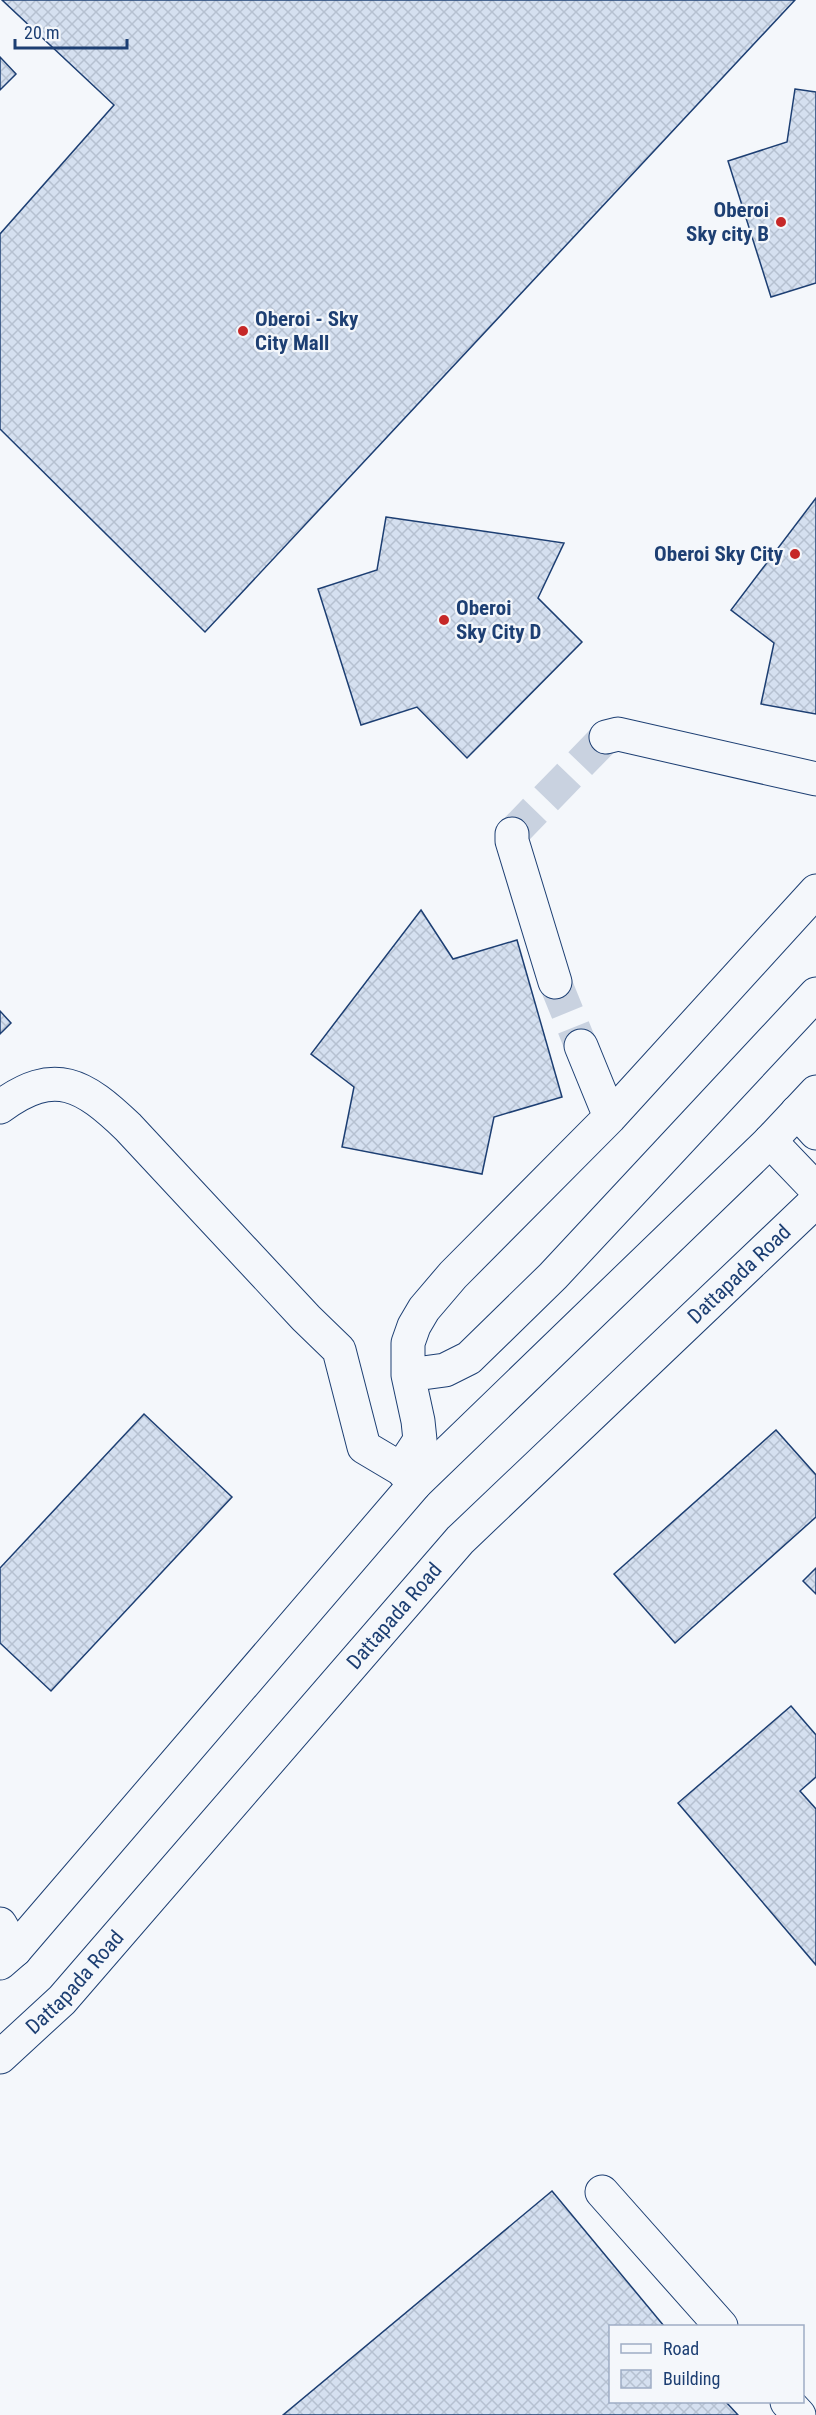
<svg xmlns="http://www.w3.org/2000/svg" width="816" height="2415" font-family="'Roboto Condensed',sans-serif">
  <style>
    .building { fill: url(#building-cross-hatch); stroke: #1d3f73; stroke-width: 1.5 }
    .lines { fill: none; stroke-linecap: round; stroke-linejoin: round }
    .minor-tunnel { stroke: #c9d2e0; stroke-width: 33; stroke-dasharray: 33 16; stroke-linecap: butt }
    .minor-casing { stroke: #1d3f73; stroke-width: 35 }
    .major-casing { stroke: #1d3f73; stroke-width: 35 }
    .minor { stroke: #f4f7fb; stroke-width: 33 }
    .major { stroke: #f4f7fb; stroke-width: 33 }
    .poi-dot { fill: #c62828; stroke: #f4f7fb; stroke-width: 2 }
    .labels { text-anchor: middle; stroke-width: 4.5; stroke-linejoin: round; paint-order: stroke }
    .poi-label { font-size: 21px; font-weight: bold; fill: #1d3f73; stroke: #f4f7fb; text-anchor: end }
    .street-label { font-size: 21px; fill: #1d3f73; stroke: #f4f7fb }
  </style>
  <defs>
    <pattern id="building-cross-hatch" width="8" height="8" patternUnits="userSpaceOnUse" patternTransform="scale(1.5)"><rect width="8" height="8" fill="#d5e0f0"/><path d="M0 0l8 8M0 8l8-8" fill="none" stroke="#b6c1d1"/></pattern>
  </defs>
  <rect width="100%" height="100%" fill="#f4f7fb"/>
  <!-- building -->
  <path class="building" d="M2 0H795L205 632 0 429V234L114 105Z
    M0 57 16 74 0 90Z
    M795 89 816 92V283L771 297 728 161 787 142Z
    M816 498V714L761 704 774 643 731 610Z
    M386 517 564 543 538 598 582 642 467 758 417 707 361 725 318 589 377 570Z
    M421 910 453 959 517 940 562 1097 494 1117 482 1174 342 1147 354 1087 311 1054Z
    M0 1011 11 1023 0 1034Z
    M144 1414 232 1497 51 1691 0 1643V1568Z
    M776 1430 816 1475V1517L675 1643 614 1574Z
    M816 1568V1594L803 1581Z
    M791 1706 816 1735V1777L800 1791 816 1809V1965L678 1803Z
    M552 2191 664 2326H610V2402H726L738 2415H283Z"/>
  <g class="lines">
    <!-- minor-tunnel -->
    <path class="minor-tunnel" d="M512 834 606 737
      M555 982 581 1046"/>
    <!-- minor casing -->
    <g class="minor-casing">
      <path id="minor" d="M606 737 618 734 816 779
        M512 834V841L555 982
        M581 1046 610 1117
        M0 1107C55 1066 84 1085 128 1127L306 1318 339 1350 364 1447 401 1469 415 1484
        M797 1112 816 1133
        M770 1141 816 1189
        M408 1375 445 1370 469 1358 553 1276 816 994
        M401 1469 420 1440 418 1421 408 1375V1343L414 1326 424 1309 453 1275 610 1117 816 891
        M0 1924 15 1950
        M602 2192 721 2326
        M787 2402 799 2415"/>
    </g>
    <!-- major casing -->
    <g class="major-casing">
      <g id="major">
        <path d="M0 1963 15 1950 415 1484 770 1141 816 1092"/>
        <path id="s1" d="M0 2057 62 2000 460 1540 816 1201"/>
      </g>
    </g>
    <!-- minor -->
    <use href="#minor" class="minor"/>
    <!-- major -->
    <use href="#major" class="major"/>
  </g>
  <!-- markers -->
  <g class="poi-dot">
    <circle cx="781" cy="222" r="6"/>
    <circle cx="243" cy="331" r="6"/>
    <circle cx="795" cy="554" r="6"/>
    <circle cx="444" cy="620" r="6"/>
  </g>
  <g class="labels">
    <!-- poi labels -->
    <g class="poi-label">
      <text x="769" y="217">Oberoi<tspan x="769" dy="24">Sky city B</tspan></text>
      <text x="255" y="326" text-anchor="start">Oberoi - Sky<tspan x="255" dy="24">City Mall</tspan></text>
      <text x="783" y="561">Oberoi Sky City</text>
      <text x="456" y="615" text-anchor="start">Oberoi<tspan x="456" dy="24">Sky City D</tspan></text>
    </g>
    <!-- street labels -->
    <g class="street-label">
      <text dy="7" stroke="none"><textPath href="#s1" startOffset="1078">Dattapada Road</textPath></text>
      <text dy="7" stroke="none"><textPath href="#s1" startOffset="592">Dattapada Road</textPath></text>
      <text dy="7" stroke="none"><textPath href="#s1" startOffset="106">Dattapada Road</textPath></text>
    </g>
  </g>
  <!-- legend -->
  <rect x="609" y="2325" width="195" height="78" fill="#f4f7fb" stroke="#9eadc5" stroke-width="1.5"/>
  <rect x="621" y="2344" width="30" height="9" fill="#f4f7fb" stroke="#9eadc5" stroke-width="1.5"/>
  <text x="663" y="2355" font-size="18" fill="#1d3f73">Road</text>
  <rect x="621" y="2370" width="30" height="18" fill="url(#building-cross-hatch)" stroke="#9eadc5" stroke-width="1.5"/>
  <text x="663" y="2385" font-size="18" fill="#1d3f73">Building</text>
  <!-- scale -->
  <path d="M15 39v9h112v-9" fill="none" stroke="#1d3f73" stroke-width="3"/>
  <text x="24" y="39" font-size="18" fill="#1d3f73" stroke="#f4f7fb" stroke-width="4.5" paint-order="stroke">20 m</text>
</svg>
